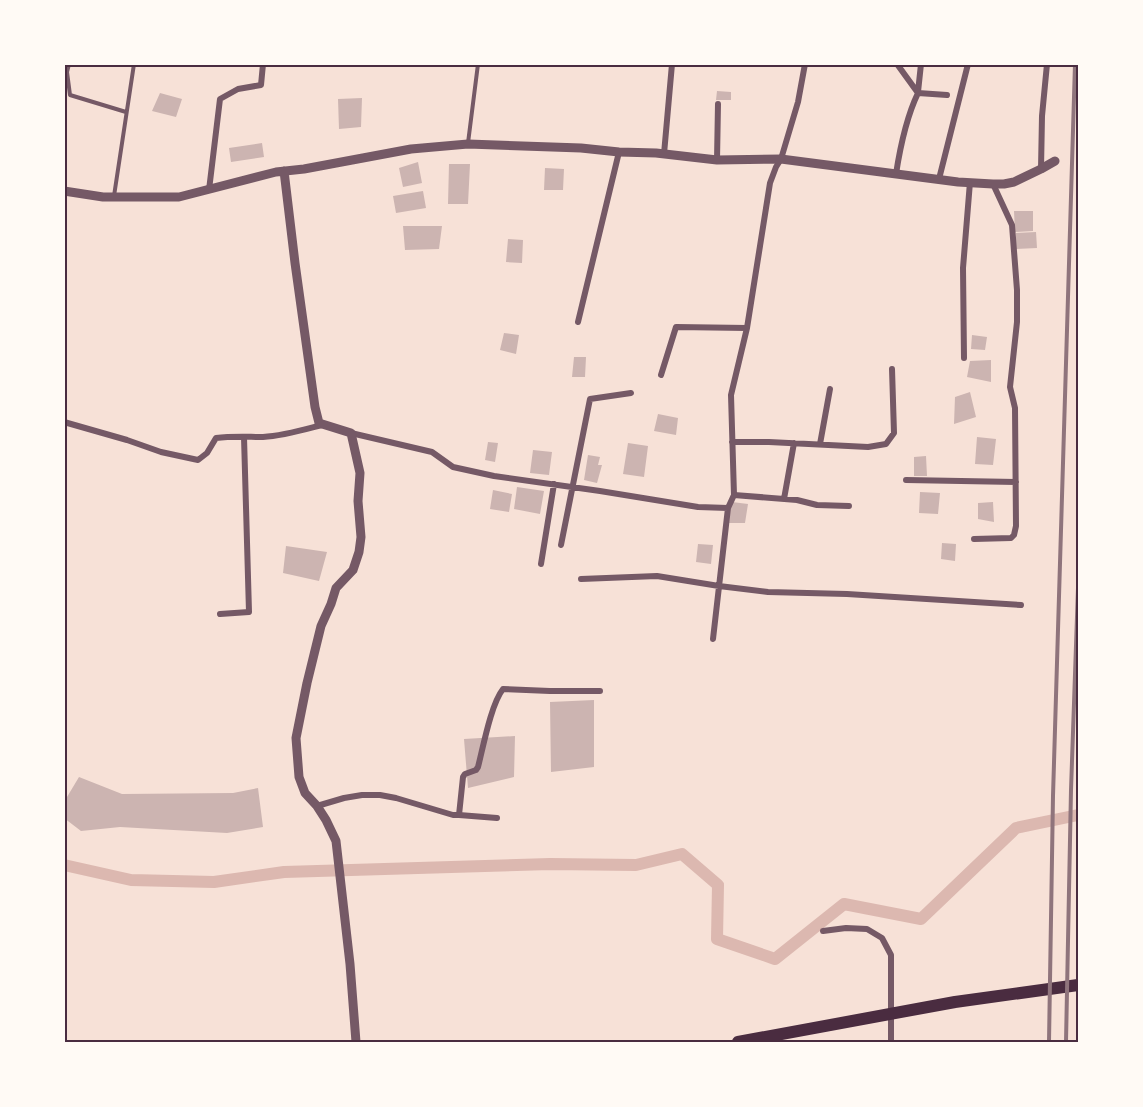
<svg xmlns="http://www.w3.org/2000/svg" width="1143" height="1107" font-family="Mulish,sans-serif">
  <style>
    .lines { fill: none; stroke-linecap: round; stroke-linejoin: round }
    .canal { stroke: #dcb8b0; stroke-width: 12 }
    .building { fill: #ccb4b1 }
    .service { stroke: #755966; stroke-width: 4 }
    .minor { stroke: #755966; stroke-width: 6 }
    .tertiary { stroke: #755966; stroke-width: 9 }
    .trunk { stroke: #4a2c40; stroke-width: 12 }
    .rail { stroke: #8f747c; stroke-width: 4 }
    .neatline { fill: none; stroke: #4a2c40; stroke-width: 2 }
  </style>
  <rect width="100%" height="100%" fill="#f7e1d7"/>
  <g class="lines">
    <!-- canal -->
    <path class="canal" d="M64 865 131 880 214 882 284 872 550 864 636 865 682 854 718 885 717 939 775 959 844 904 921 919 1016 828 1078 815"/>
  </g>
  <!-- building -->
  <path class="building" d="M717 91 731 92V100H716Z
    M160 93 182 99 176 117 152 111Z
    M362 98 361 127 339 129 338 99Z
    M262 143 264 157 231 162 229 148Z
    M418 162 422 183 403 187 399 168Z
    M449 164H470L468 204H448Z
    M545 168 564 169 563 190H544Z
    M423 191 426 208 396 213 393 196Z
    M1014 211H1033V231L1015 232Z
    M403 226H442L439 249 405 250Z
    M1036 232 1037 248 1016 249V233Z
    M508 239 523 240 522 263 506 262Z
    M504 333 519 335 516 354 500 350Z
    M972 335 987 337 985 350 971 349Z
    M574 357H586L585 377H572Z
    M991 360V382L967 377 970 361Z
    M970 392 976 417 954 424 955 397Z
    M658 414 678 418 676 435 654 431Z
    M977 437 996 439 993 465 975 464Z
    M488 442 498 443 495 462 485 460Z
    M628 443 648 446 644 477 623 474Z
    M533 450 552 452 549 475 530 473Z
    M588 455 600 457 598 465H602L597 483 584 480Z
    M926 456 927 476H914V457Z
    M517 487 544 491 540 514 514 509Z
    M493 490 512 494 509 512 490 509Z
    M920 492 940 493 938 514 919 513Z
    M732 502 748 504 745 523H729L730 507Z
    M993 502 994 522 978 519V503Z
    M942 543 956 544 955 561 941 559Z
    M698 544 713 545 711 564 696 562Z
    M286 546 327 552 319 581 283 573Z
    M594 700V767L551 772 550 702Z
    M515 736 514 777 468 788 464 739Z
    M79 777 122 794 233 793 258 788 263 827 227 833 120 827 81 831 64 818V802Z"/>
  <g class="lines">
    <!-- service -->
    <path class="service" d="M69 64 67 72 70 95 126 112
      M468 143 478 64
      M114 196 134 64"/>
    <!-- minor -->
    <path class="minor" d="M897 64 918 93
      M918 92 921 64
      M664 154 672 64
      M717 160 718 104
      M1041 169 1042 116 1047 64
      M896 174C900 148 907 116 918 93L947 95
      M939 179 968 64
      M209 190 220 99 238 89 261 85 263 64
      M578 322 619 152
      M964 358 963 268 970 182
      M661 375 676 327 747 328
      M64 422 127 440 161 452 198 460 207 453 216 438C232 436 247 437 263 437 283 436 303 430 322 425
      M351 433 432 452 453 467 494 476 600 491 698 507 728 508 734 495 731 395 747 328 770 183 776 167 781 159 798 102 805 64
      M732 442H769L868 447 886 444 894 433 892 369
      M820 444 830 389
      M906 480 1016 482
      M734 495 797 500 817 505 849 506
      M784 499 794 443
      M974 539 1011 538 1014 535 1016 526 1015 408 1010 387 1017 322V290L1012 225 993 184
      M561 545 590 399 631 393
      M541 564 554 484
      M581 579 657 576 719 586 768 592 847 594 1021 605
      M220 614 249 612 244 437
      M713 639 728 508
      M317 806 344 798 362 795H380L396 798 453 815H459L463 777 465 774 476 770 478 767C483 748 491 704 503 689L550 691H600
      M459 815 497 818
      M823 931 846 928 867 929 882 938 891 955V1042"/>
    <!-- tertiary -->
    <path class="tertiary" d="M284 171 295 263 315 407 319 423 351 433 360 473 358 501 361 537 359 552 353 570 336 588 331 604 321 626 307 683 296 738 299 777 305 793 317 806 326 820 336 841 350 964 356 1042
      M64 191 103 197H179L276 172 304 169 411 149 468 144 581 148 619 152 656 153 717 160 781 159 958 182 993 184H1004L1014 182 1041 169 1055 161"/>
    <!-- trunk -->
    <path class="trunk" d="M738 1042 955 1002 1078 985"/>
    <!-- rail -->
    <path class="rail" d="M1049 1042 1053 796 1075 64
      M1066 1042 1071 790 1078 588"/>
  </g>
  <!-- border -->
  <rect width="1143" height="1107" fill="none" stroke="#fffaf5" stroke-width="132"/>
  <rect x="66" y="66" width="1011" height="975" class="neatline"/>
</svg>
